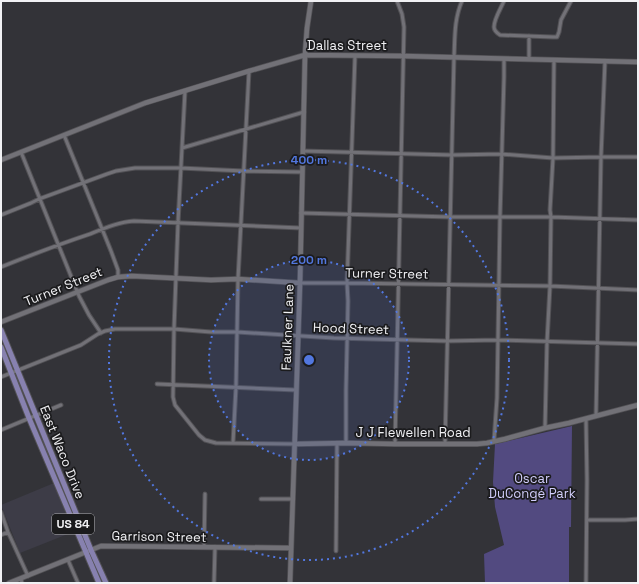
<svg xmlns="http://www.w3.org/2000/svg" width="639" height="584" font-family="'Space Grotesk',sans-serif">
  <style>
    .built { fill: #3d3c47 }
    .green { fill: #524a80 }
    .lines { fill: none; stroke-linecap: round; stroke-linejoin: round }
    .street-casing { stroke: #535256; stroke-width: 5 }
    .secondary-casing { stroke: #535256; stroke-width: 6 }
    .primary-casing { stroke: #535256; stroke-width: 7 }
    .street { stroke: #727177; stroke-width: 3 }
    .secondary { stroke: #727177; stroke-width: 4.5 }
    .primary { stroke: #8781af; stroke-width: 5 }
    .ring { fill: none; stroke: #5277df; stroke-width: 2; stroke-dasharray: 2 4 }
    .labels { text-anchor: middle; stroke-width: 3.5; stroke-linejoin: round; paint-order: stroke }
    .shield { fill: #1b1b1d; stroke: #b1b1b4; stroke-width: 1 }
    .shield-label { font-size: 12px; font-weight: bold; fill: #f1f1f4 }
    .street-label { font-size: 13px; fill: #f1f1f4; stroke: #1b1b1d }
    .park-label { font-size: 13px; fill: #d1cdfb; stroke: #1b1b1d }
    .centre { fill: #5277df; stroke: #1b1b1d; stroke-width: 2 }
    .ring-label { font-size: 12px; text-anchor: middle; font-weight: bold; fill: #5277df; stroke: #1b1b1d; stroke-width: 3.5; stroke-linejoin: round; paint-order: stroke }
  </style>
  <rect width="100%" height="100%" fill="#333338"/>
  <!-- built -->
  <path class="built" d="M54 483 73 532 20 553 1 505Z"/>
  <!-- green -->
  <path class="green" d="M572 426 571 527H569V583H485L484 554 504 545 495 507 493 482 495 444Z"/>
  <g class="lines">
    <!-- street casing -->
    <g class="street-casing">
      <path id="street" d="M504 1C501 8 494 19 494 27 494 31 497 33 500 35L553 37H557L559 32 561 20 571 1
        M529 59V36
        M185 91 178 223 174 329 173 397 175 405 199 435 205 440 216 443 295 444
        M64 135 111 251 118 270V277
        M182 148 304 112
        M303 151 452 155 501 154 553 158 601 157H638
        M21 152 79 296 89 315 101 333
        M301 213 451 217H551L638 220
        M1 215 31 203 39 199 107 174 116 171 135 168H180L244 171 302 172
        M1 267C31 255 60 244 90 234 105 228 119 222 134 221L301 228
        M300 283H347L550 286 638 290
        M1 377 81 345 98 334 105 331 115 329H174L211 332H237L334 338 447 341 497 340 638 344
        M157 384 296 390
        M596 416 601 157 605 61
        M545 428 547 342 550 286 551 217 550 210 553 158 554 60
        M1 430 61 405
        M494 441 497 398 500 217 504 77V59
        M233 443 236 387 238 279 249 71
        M346 443V390L348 301 347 283 355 56
        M395 444 404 27 402 14 397 1
        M445 444 454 57C455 38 454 19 462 1
        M261 499H293
        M1 512 8 532 28 576
        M587 520H625L638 519
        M1 535 8 532
        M204 547 205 494
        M336 551 337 443
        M68 560 78 583
        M21 579 22 583
        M214 583 215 547
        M586 583 587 480 586 419"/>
    </g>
    <!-- secondary casing -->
    <g class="secondary-casing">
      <path id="secondary" d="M1 160 145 103 249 71 305 55 403 56 638 62
        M1 322 108 280 118 277 132 276 211 280 238 279 300 283
        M295 444 346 443 395 444H477L487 443 505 439 545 428 569 423 638 405
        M9 583 101 546 291 548
        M290 583 300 283 305 55 307 28 311 1"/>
    </g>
    <!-- primary casing -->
    <g class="primary-casing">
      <path id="primary" d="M1 330 91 550 106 583
        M1 347 29 418 99 583"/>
    </g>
    <!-- street -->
    <use href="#street" class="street"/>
    <!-- secondary -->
    <use href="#secondary" class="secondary"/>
    <!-- primary -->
    <use href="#primary" class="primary"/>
  </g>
  <!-- distance rings -->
  <circle cx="309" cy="360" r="100" fill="#5277df" fill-opacity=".12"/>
  <g class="ring">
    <circle cx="309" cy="360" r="100"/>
    <circle cx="309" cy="360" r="200"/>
  </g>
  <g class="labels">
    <!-- shield labels -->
    <rect class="shield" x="52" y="514" width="42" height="20" rx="3"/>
    <g class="shield-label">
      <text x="73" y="528">US 84</text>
    </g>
    <!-- street labels -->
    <g class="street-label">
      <text x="347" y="50">Dallas Street</text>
      <text transform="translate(387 273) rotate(1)" y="5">Turner Street</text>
      <text transform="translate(63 286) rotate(-22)" y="5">Turner Street</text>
      <text transform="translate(287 327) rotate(-88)" y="5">Faulkner Lane</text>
      <text transform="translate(351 328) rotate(2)" y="5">Hood Street</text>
      <text x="413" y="437">J J Flewellen Road</text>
      <text transform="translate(63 452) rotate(68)" y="5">East Waco Drive</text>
      <text transform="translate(159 536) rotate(1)" y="5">Garrison Street</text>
    </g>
    <!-- park labels -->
    <g class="park-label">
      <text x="532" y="483">Oscar<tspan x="532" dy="15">DuCongé Park</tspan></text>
    </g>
  </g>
  <circle cx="309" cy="360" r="6" class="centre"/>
  <g class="ring-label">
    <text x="309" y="164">400 m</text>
    <text x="309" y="264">200 m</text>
  </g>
  <!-- border -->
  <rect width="639" height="584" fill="none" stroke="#f1f1f4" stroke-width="4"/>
</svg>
